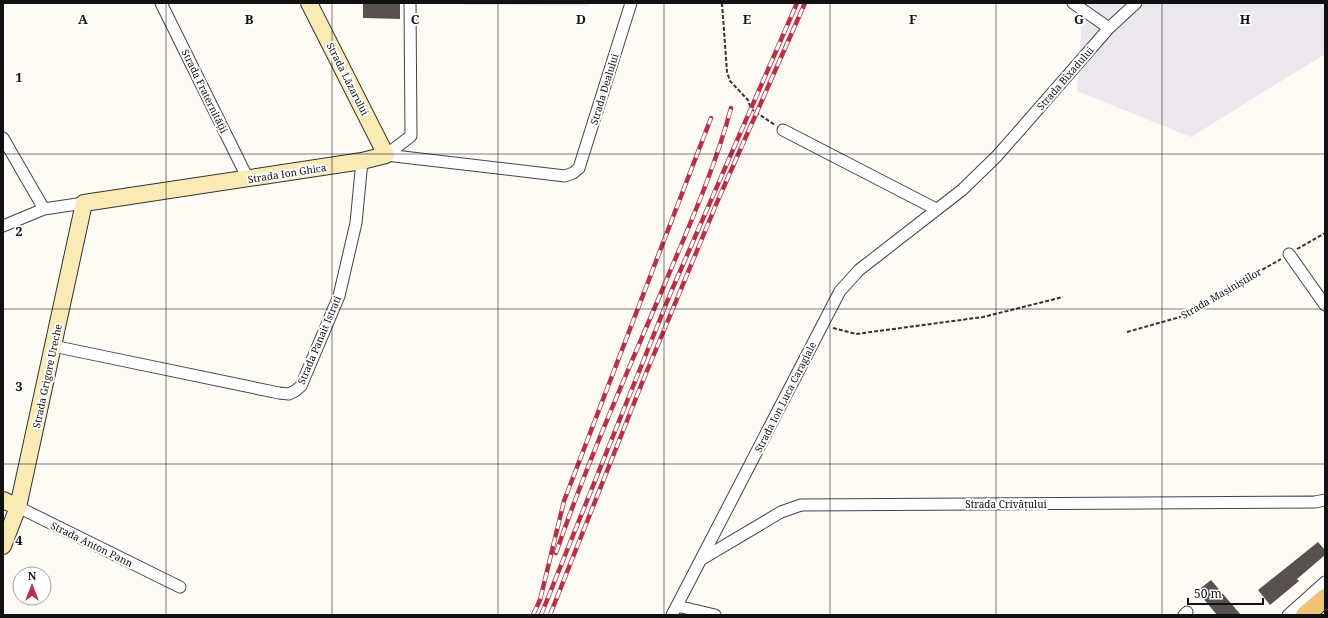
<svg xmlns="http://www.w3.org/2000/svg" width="1328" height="618" font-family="'Noto Serif',serif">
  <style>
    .industrial { fill: #ece6ee }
    .building { fill: #59514e }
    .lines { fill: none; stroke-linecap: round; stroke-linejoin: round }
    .street-casing { stroke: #444; stroke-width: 13 }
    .secondary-casing { stroke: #333; stroke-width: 18 }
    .primary-casing { stroke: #222; stroke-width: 20 }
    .path { stroke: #333; stroke-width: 2; stroke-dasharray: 4 2; stroke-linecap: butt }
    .street { stroke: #fff; stroke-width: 11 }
    .secondary { stroke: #faeab4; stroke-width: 16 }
    .primary { stroke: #f0c374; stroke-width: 18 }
    .rail-casing { stroke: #b93046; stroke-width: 4.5 }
    .rail { stroke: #fff; stroke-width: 3; stroke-dasharray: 9; stroke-linecap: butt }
    .grid { fill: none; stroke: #111; stroke-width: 1; stroke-opacity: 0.55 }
    .labels { text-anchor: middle; stroke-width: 4; stroke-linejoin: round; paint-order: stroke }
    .street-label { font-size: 10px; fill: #111; stroke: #fff }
    .grid-label { font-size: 13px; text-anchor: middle; font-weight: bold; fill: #111; stroke: #fff; stroke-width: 4; stroke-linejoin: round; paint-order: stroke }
  </style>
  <rect width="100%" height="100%" fill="#fefbf5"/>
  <!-- industrial -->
  <path class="industrial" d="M462 3H589V6L464 5Z
    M1083 3H1325V54L1191 137 1077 91Z"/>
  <!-- building -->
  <path class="building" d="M363 3H400V19L363 18Z
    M1318 542 1325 550V555L1297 579 1299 581 1270 605 1258 590Z
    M1211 580 1241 615H1217L1197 591Z"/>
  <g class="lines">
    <!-- street casing -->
    <g class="street-casing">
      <path id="street" d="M161 3 248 179
        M1073 3 1109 28
        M783 130 936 209
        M3 138 44 209
        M386 155 565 176 573 173 579 168 631 3
        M386 155 411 136 410 3
        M3 226 44 209 84 203
        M1289 254 1325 305
        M53 346 279 393 289 394 295 391 301 386 339 296 356 223 362 161
        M18 507 180 587
        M702 559 781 512 801 505 1315 502 1325 500
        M677 606 715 615
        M672 615 840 291 859 270 962 190 997 156 1109 28 1136 3
        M1184 615 1187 612
        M1288 615 1325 582"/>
    </g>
    <!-- secondary casing -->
    <g class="secondary-casing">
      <path id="secondary" d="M3 500 18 507
        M3 546 18 507 84 203 362 161 386 155 309 3"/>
    </g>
    <!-- primary casing -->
    <g class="primary-casing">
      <path id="primary" d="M1305 615 1325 598"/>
    </g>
    <!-- path -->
    <path class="path" d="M722 3 727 72 730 81 748 100 751 109 775 125
      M1297 249 1325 233
      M833 328 856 334 983 317 1063 297
      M1127 332 1180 317 1281 259"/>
    <!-- street -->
    <use href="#street" class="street"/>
    <!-- secondary -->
    <use href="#secondary" class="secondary"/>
    <!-- primary -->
    <use href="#primary" class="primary"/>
    <!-- rail casing -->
    <g class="rail-casing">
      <path id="rail" d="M556 553C588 460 628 371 666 281 690 224 715 168 731 108
        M533 615 540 600 564 501 711 118
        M541 615 671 292 797 3
        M550 615 642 383 718 200 805 3"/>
    </g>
    <!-- rail -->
    <use href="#rail" class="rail"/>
  </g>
  <!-- grid -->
  <path class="grid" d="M166 3V615M332 3V615M498 3V615M664 3V615M830 3V615M996 3V615M1162 3V615M3 154H1325M3 309H1325M3 464H1325"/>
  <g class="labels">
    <!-- street labels -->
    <g class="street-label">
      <text transform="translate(1065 78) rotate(-49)" y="4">Strada Bixadului</text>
      <text transform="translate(348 79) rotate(63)" y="4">Strada Lăzarului</text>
      <text transform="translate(604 89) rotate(-73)" y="4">Strada Dealului</text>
      <text transform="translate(205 91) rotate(64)" y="4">Strada Fraternității</text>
      <text transform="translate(287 173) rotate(-9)" y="4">Strada Ion Ghica</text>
      <text transform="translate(1221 293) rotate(-30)" y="4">Strada Mașiniștilor</text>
      <text transform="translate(319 340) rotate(-67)" y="4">Strada Panait Istrati</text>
      <text transform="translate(47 376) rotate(-78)" y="4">Strada Grigore Ureche</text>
      <text transform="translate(785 397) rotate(-63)" y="4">Strada Ion Luca Caragiale</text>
      <text x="1006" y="508">Strada Crivățului</text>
      <text transform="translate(92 544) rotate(26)" y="4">Strada Anton Pann</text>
    </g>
  </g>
  <g class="grid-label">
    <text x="83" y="24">A</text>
    <text x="249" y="24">B</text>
    <text x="415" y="24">C</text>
    <text x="581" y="24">D</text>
    <text x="747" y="24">E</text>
    <text x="913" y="24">F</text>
    <text x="1079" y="24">G</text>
    <text x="1245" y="24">H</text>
    <text x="19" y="82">1</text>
    <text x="19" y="236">2</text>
    <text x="19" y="391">3</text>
    <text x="19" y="545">4</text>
  </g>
  <!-- border -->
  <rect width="1328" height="618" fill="none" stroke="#111111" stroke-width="8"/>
  <!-- north arrow -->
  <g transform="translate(32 586)"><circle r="19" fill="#ffffff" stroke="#a0a0a0"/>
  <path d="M0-3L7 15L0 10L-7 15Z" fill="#b93046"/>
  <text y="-6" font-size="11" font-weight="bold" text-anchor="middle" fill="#111111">N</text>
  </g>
  <!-- scale -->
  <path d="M1188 598v6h75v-6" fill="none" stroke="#111111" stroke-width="2"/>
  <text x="1194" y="598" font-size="12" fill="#111111" stroke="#ffffff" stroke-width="3" paint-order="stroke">50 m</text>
</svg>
